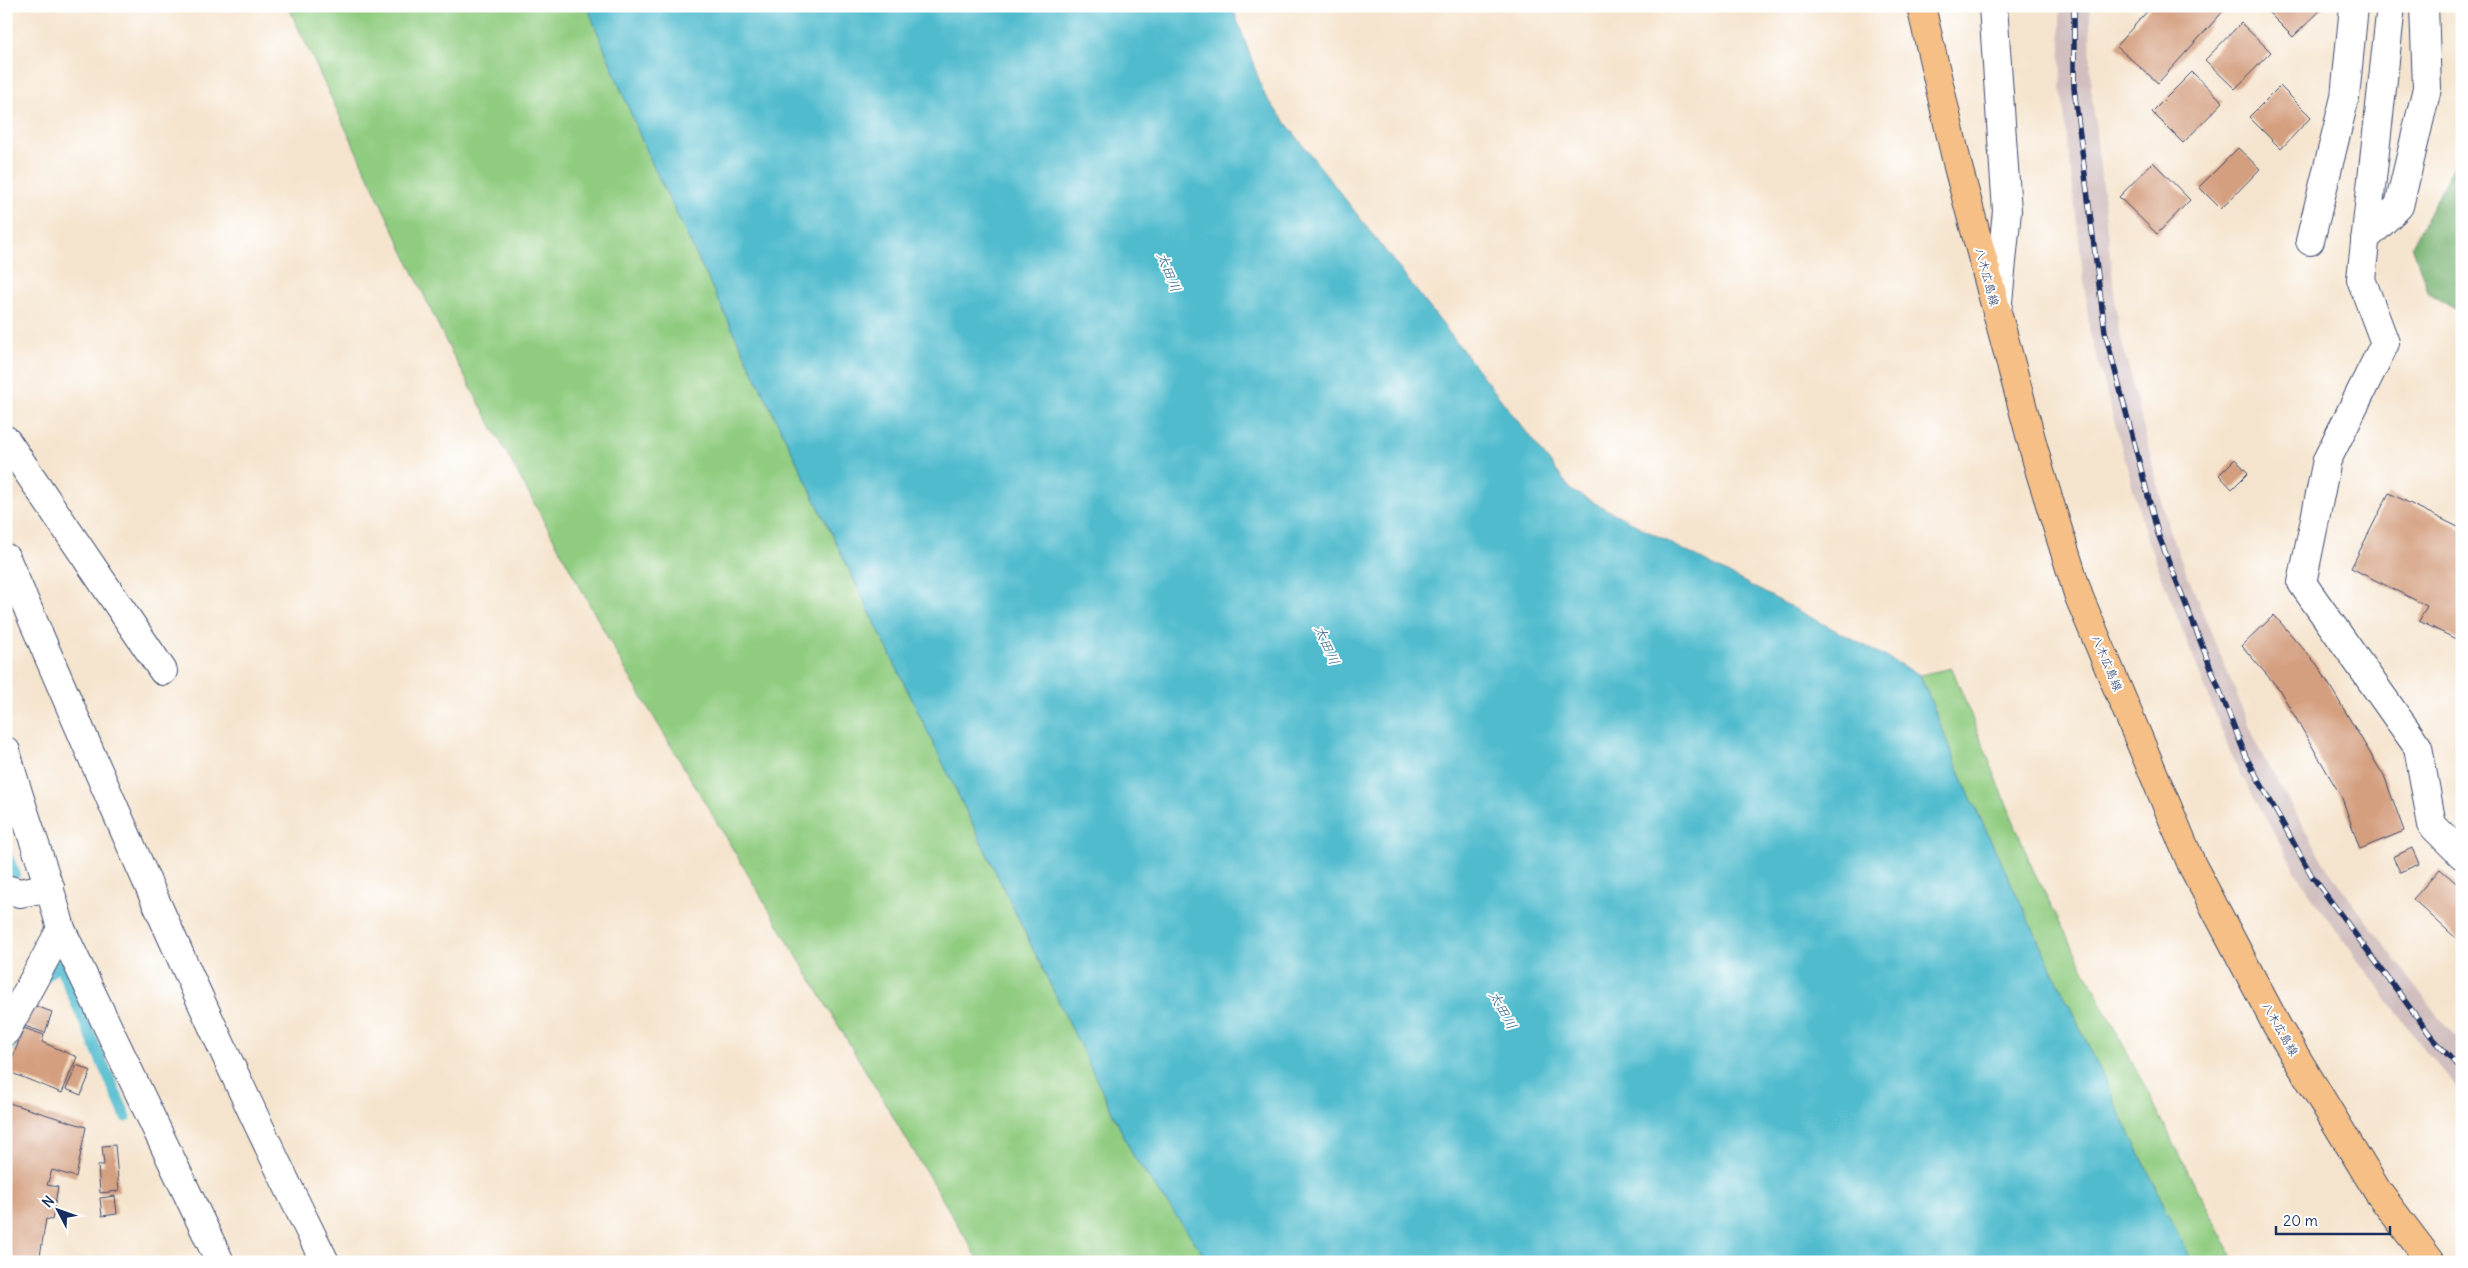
<svg xmlns="http://www.w3.org/2000/svg" width="2468" height="1268" font-family="Delius,'Klee One',sans-serif">
  <style>
    .industrial { fill: #d1bfbf }
    .green { fill: #90cc80; stroke: #567e6f }
    .forest { fill: #74b06e; stroke: #487066 }
    .water { fill: #50bbcd; stroke: #367596 }
    .lines { fill: none; stroke-linecap: round; stroke-linejoin: round }
    .stream { stroke: #50bbcd; stroke-width: 11 }
    .building { fill: #d49f7f }
    .minor-casing { stroke: #3c4a6f; stroke-width: 30 }
    .major-casing { stroke: #3c4a6f; stroke-width: 30 }
    .minor { stroke: #fff; stroke-width: 28 }
    .major { stroke: #f5bf86; stroke-width: 28 }
    .rail-casing { stroke: #1b2f5e; stroke-width: 5.5 }
    .rail { stroke: #fff; stroke-width: 4; stroke-dasharray: 11; stroke-linecap: butt }
    .labels { text-anchor: middle; stroke-width: 4; stroke-linejoin: round; paint-order: stroke }
    .street-label { font-size: 12px; fill: #1b2f5e; stroke: #fff }
    .water-label { font-size: 14px; font-style: italic; fill: #2e6085; stroke: #fff }
  </style>
  <rect width="100%" height="100%" fill="#fff"/>
  <filter id="ink" filterUnits="userSpaceOnUse"><feTurbulence type="fractalNoise" baseFrequency=".02" numOctaves="2"/><feDisplacementMap in="SourceGraphic" scale="10" xChannelSelector="R" yChannelSelector="G"/><feConvolveMatrix kernelMatrix="1 2 1 2 8 2 1 2 1" color-interpolation-filters="sRGB"/></filter>
  <filter id="wash" filterUnits="userSpaceOnUse"><feTurbulence type="fractalNoise" baseFrequency=".0096" numOctaves="4" result="noise"/><feDisplacementMap in="SourceGraphic" scale="20" xChannelSelector="R" yChannelSelector="G"/><feGaussianBlur stdDeviation="1.12" result="paint"/><feColorMatrix in="noise" values="0 0 0 0 0 0 0 0 0 0 0 0 0 0 0 0 0 1.4 0 .05"/><feComposite in="paint" operator="in"/></filter>
  <g filter="url(#wash)">
    <rect width="100%" height="100%" fill="#f5e4cd"/>
    <!-- industrial -->
    <path class="industrial" d="M2060 6H2090L2091 88 2118 326 2169 530 2259 749 2326 867 2443 1023 2462 1044V1092L2421 1046 2304 886 2234 762 2147 539 2090 333 2061 87Z"/>
    <!-- green -->
    <path class="green" d="M288 6H587L647 153 1134 1157 1209 1262H980L625 669 448 346Z
      M1952 668 2034 872 2235 1262H2191L1966 788 1920 675Z"/>
    <!-- forest -->
    <path class="forest" d="M2454 166H2462V313L2429 294 2412 246Z"/>
    <!-- water -->
    <path class="water" d="M587 6H1232L1265 96 1572 491 1920 675 1966 788 2191 1262H1209L1134 1157 647 153Z"/>
    <g class="lines">
      <!-- stream -->
      <path class="stream" d="M6 854 15 874
        M45 977 59 964 126 1117
        M6 1052 17 1030"/>
    </g>
    <g id="blocks">
      <!-- building -->
      <path class="building" d="M2152 6H2228L2158 83 2116 46Z
        M2267 6H2325L2293 37 2264 8Z
        M2241 23 2271 52 2235 89 2205 60Z
        M2192 72 2223 102 2183 143 2152 112Z
        M2280 86 2311 117 2281 149 2249 117Z
        M2238 148 2260 169 2221 209 2199 187Z
        M2153 162 2190 200 2157 234 2119 197Z
        M2235 459 2248 473 2232 489 2219 475Z
        M2389 493 2462 529V642L2419 621 2427 606 2351 568Z
        M2274 615 2318 666 2385 778 2404 831 2360 849 2342 798 2279 689 2242 646Z
        M2412 848 2419 864 2400 872 2393 857Z
        M2440 869 2462 888V936L2458 940 2413 899Z
        M33 1005 52 1012 45 1033 25 1026Z
        M24 1028 44 1035 42 1042 77 1057 62 1093 7 1071Z
        M77 1065 91 1071 81 1095 66 1089Z
        M6 1102 86 1127 76 1177 52 1170 47 1185 58 1187 52 1220 46 1219 39 1262 6 1256Z
        M115 1145 119 1191 100 1193 98 1165H104L102 1146Z
        M115 1196 117 1214 102 1216 100 1198Z"/>
    </g>
  </g>
  <g filter="url(#ink)">
    <use href="#blocks" fill-opacity="0" stroke="#3c4a6f" stroke-width="1"/>
    <g class="lines">
      <!-- minor casing -->
      <g class="minor-casing">
        <path id="minor" d="M1993 6 2007 211 1997 312
          M2391 6 2361 279 2385 343 2327 460 2302 583 2418 747 2432 825 2462 855
          M2365 239 2399 206 2427 88 2424 6
          M2310 241 2345 97 2354 6
          M6 440 163 671
          M6 558C108 795 210 1031 325 1262
          M6 751C21 811 46 869 61 929L220 1262
          M6 889 20 893 50 887
          M6 1031 61 929"/>
      </g>
      <!-- major casing -->
      <g class="major-casing">
        <path id="major" d="M1921 6 1958 167 2040 472 2079 597 2192 865 2277 1026 2378 1192 2431 1262"/>
      </g>
      <!-- minor -->
      <use href="#minor" class="minor"/>
      <!-- major -->
      <use href="#major" class="major"/>
      <!-- rail casing -->
      <g class="rail-casing">
        <path id="rail" d="M2074 6V88L2105 332 2158 534 2246 757 2312 876 2431 1036 2462 1071"/>
      </g>
      <!-- rail -->
      <use href="#rail" class="rail"/>
    </g>
  </g>
  <g class="labels">
    <!-- street labels -->
    <g class="street-label">
      <text transform="translate(1987 277) rotate(75)" y="4">八木広島線</text>
      <text transform="translate(2107 663) rotate(67)" y="4">八木広島線</text>
      <text transform="translate(2280 1029) rotate(60)" y="4">八木広島線</text>
    </g>
    <!-- water labels -->
    <g class="water-label">
      <text transform="translate(1169 272) rotate(68)" y="5">太田川</text>
      <text transform="translate(1327 645) rotate(66)" y="5">太田川</text>
      <text transform="translate(1503 1010) rotate(61)" y="5">太田川</text>
    </g>
  </g>
  <!-- margin -->
  <rect width="2468" height="1268" fill="none" stroke="#fff" stroke-width="25"/>
  <!-- north arrow -->
  <g transform="translate(58 1210) rotate(311)" stroke="#ffffff" stroke-width="4" paint-order="stroke">
  <path d="M0-4L9 19L0 12L-9 19Z" fill="#1b2f5e"/>
  <text y="-8" font-size="14" font-weight="bold" text-anchor="middle" fill="#1b2f5e">N</text>
  </g>
  <!-- scale -->
  <path d="M2276 1226v8h114v-8" fill="none" stroke="#1b2f5e" stroke-width="2.5"/>
  <text x="2283" y="1226" font-size="15" fill="#1b2f5e" stroke="#ffffff" stroke-width="4" paint-order="stroke">20 m</text>
</svg>
